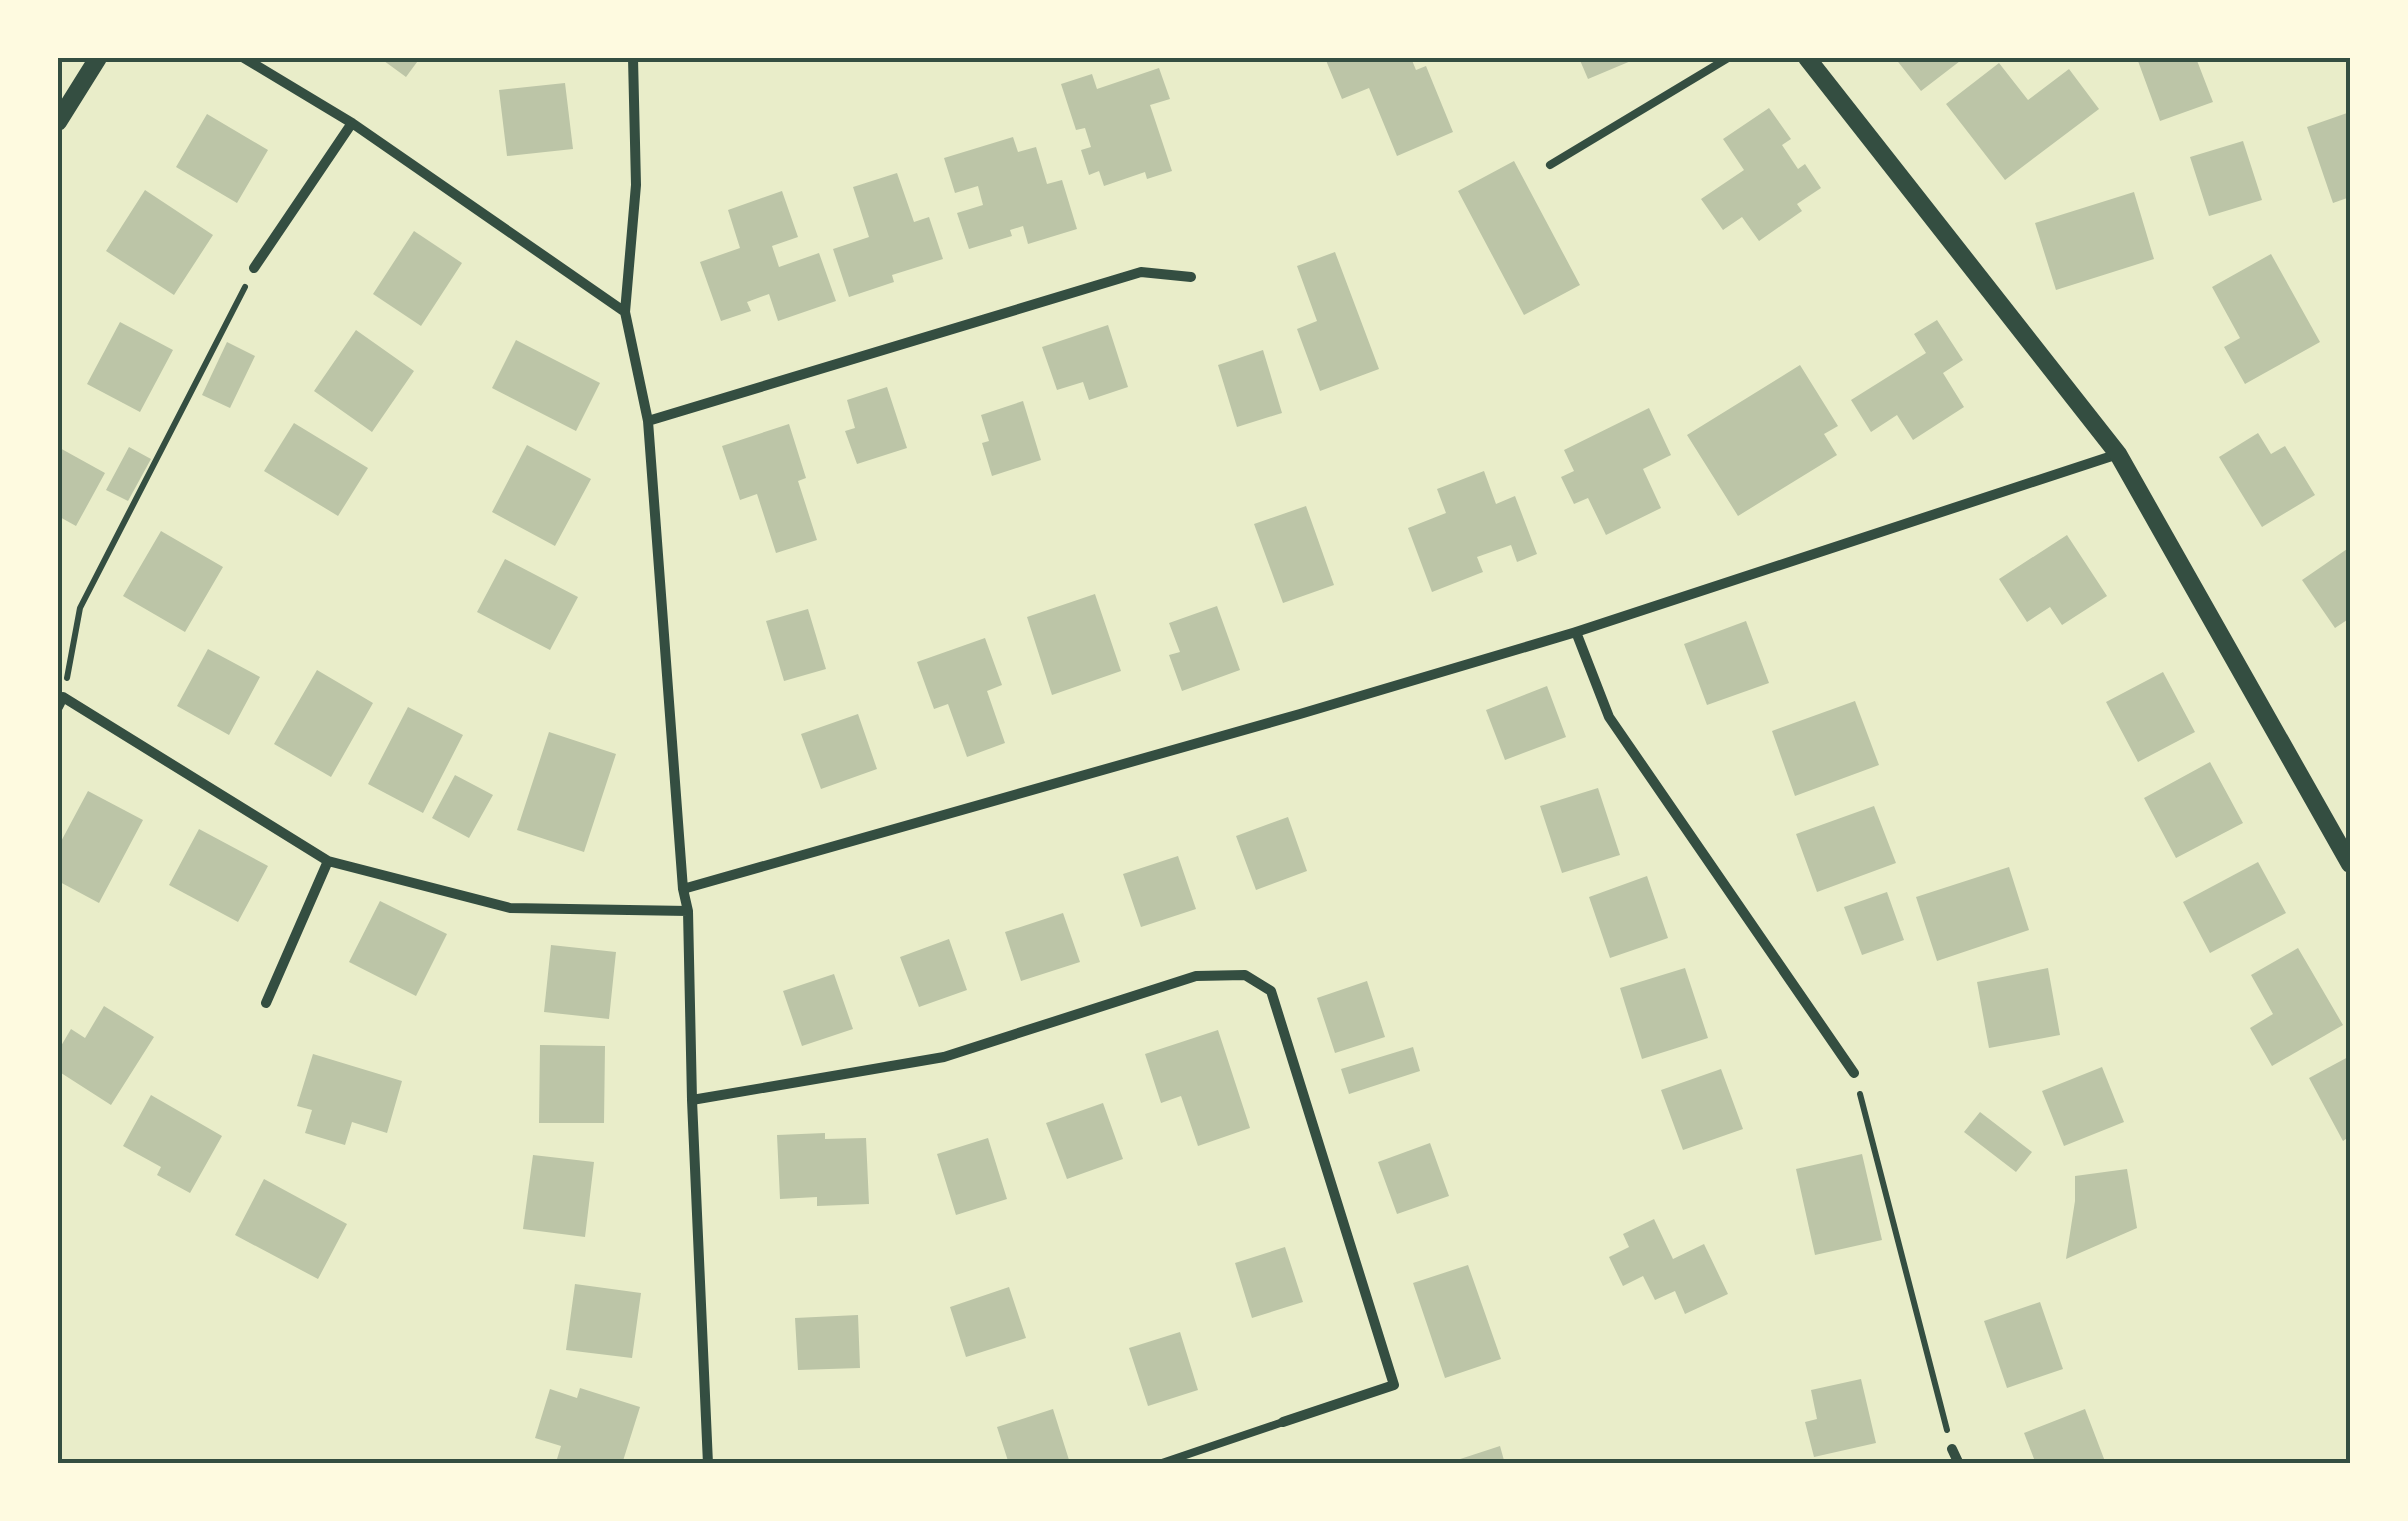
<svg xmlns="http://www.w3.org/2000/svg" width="2408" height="1521" font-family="Commissioner,sans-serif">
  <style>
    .building { fill: #bcc5a7 }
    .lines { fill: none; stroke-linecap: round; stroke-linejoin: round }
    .path { stroke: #344e41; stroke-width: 6 }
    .service { stroke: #344e41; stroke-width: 8 }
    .minor { stroke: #344e41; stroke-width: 10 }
    .tertiary { stroke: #344e41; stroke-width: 18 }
    .neatline { fill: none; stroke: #344e41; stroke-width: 4 }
  </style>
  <rect width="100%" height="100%" fill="#e9edc9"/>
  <!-- building -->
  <path class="building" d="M380 58H420L406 77Z
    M1325 58H1411L1416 70 1426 66 1453 132 1397 156 1369 88 1342 99Z
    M1579 58H1638L1588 79Z
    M1895 58H1964L1921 91Z
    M2148 58H2196L2213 102 2160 121 2138 61Z
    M1999 63 2028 100 2069 69 2099 109 2005 180 1946 104Z
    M1159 68 1170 99 1150 105 1172 171 1147 179 1145 172 1104 186 1099 171 1089 175 1081 150 1091 147 1085 128 1076 130 1061 84 1092 74 1097 89Z
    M565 83 573 149 507 156 499 90Z
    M1769 108 1791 139 1782 145 1798 169 1805 164 1821 188 1797 204 1802 211 1759 241 1742 217 1723 230 1701 199 1744 170 1723 139Z
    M2350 112V197L2333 203 2307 127Z
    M207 114 268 150 237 203 176 167Z
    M1013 137 1018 152 1036 147 1047 184 1062 180 1077 229 1028 244 1023 226 1010 230 1012 236 969 249 957 213 983 205 978 186 955 193 944 158Z
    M2243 141 2262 200 2209 216 2190 157Z
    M1514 161 1580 285 1524 315 1458 191Z
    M897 173 914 222 929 217 943 259 892 275 894 282 849 297 833 249 869 237 853 187Z
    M145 190 213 235 174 295 106 251Z
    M782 191 798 237 772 246 779 267 819 253 836 301 778 321 769 294 747 302 751 311 721 321 700 262 740 248 728 210Z
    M2134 192 2154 259 2056 290 2035 223Z
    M414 231 462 263 421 326 373 294Z
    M1335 252 1379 369 1320 391 1297 329 1317 321 1297 266Z
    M2271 254 2320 342 2245 384 2224 347 2240 338 2212 287Z
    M1937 320 1963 360 1943 373 1964 407 1913 440 1897 415 1871 432 1851 400 1926 353 1914 334Z
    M120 322 173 350 140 412 87 384Z
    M1108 325 1128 387 1089 400 1083 382 1057 390 1042 347Z
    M356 330 414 371 372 432 314 391Z
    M516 340 600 383 576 431 492 388Z
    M227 342 255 356 230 408 202 395Z
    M1263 350 1282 413 1237 427 1218 365Z
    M1800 365 1838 426 1824 434 1837 455 1738 516 1687 435Z
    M887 387 907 448 857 464 845 431 855 428 847 400Z
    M1023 401 1041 460 992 476 982 443 989 441 981 415Z
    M1649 408 1671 455 1643 469 1661 508 1606 535 1588 498 1574 504 1561 477 1574 471 1564 450Z
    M294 423 368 468 338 516 264 471Z
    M789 424 806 478 798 481 817 540 776 553 757 494 740 500 722 446Z
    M2258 433 2271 454 2285 446 2315 495 2262 527 2219 457Z
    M527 445 591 479 555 546 492 512Z
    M58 447 105 473 76 526 58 516Z
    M129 447 151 459 128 501 106 490Z
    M1484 471 1496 504 1515 496 1537 554 1517 562 1511 545 1477 557 1483 572 1432 592 1408 528 1446 513 1437 489Z
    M1306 506 1334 585 1283 603 1254 524Z
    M161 531 223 567 185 632 123 596Z
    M2067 535 2107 596 2062 625 2050 607 2027 622 1999 579Z
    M2350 547V618L2335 628 2302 580Z
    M505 559 578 597 550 650 477 612Z
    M1095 594 1121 671 1052 695 1027 617Z
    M1217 606 1240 670 1182 691 1169 655 1180 652 1169 623Z
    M808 609 826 669 784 681 766 621Z
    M1746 621 1769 683 1707 705 1684 644Z
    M985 638 1002 685 987 691 1005 743 967 757 948 704 934 709 917 662Z
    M208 649 260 677 229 735 177 706Z
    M317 670 373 703 331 777 274 744Z
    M2163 672 2195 732 2138 762 2106 702Z
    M1547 686 1566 737 1505 760 1486 710Z
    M1855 701 1879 765 1795 796 1772 731Z
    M408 707 463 735 423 813 368 784Z
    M858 714 877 769 821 789 801 734Z
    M549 732 616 754 584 852 517 830Z
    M2210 762 2243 823 2176 858 2144 798Z
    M455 775 493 795 469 838 432 818Z
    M1598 788 1620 855 1562 873 1540 806Z
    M88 791 143 820 99 903 58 881V847Z
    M1874 806 1896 863 1817 892 1796 834Z
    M1288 817 1307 871 1256 890 1236 836Z
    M199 829 268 866 238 922 169 885Z
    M1178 856 1196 909 1141 927 1123 874Z
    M2258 862 2286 913 2210 953 2183 902Z
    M2009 867 2029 930 1937 961 1916 897Z
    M1647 876 1668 938 1610 958 1589 897Z
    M1887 892 1904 940 1862 955 1844 907Z
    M380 901 447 934 416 996 349 962Z
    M1063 913 1080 962 1021 981 1005 932Z
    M949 939 967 990 919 1007 900 957Z
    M551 945 616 952 609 1019 544 1012Z
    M2298 948 2343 1025 2272 1066 2250 1028 2273 1014 2251 975Z
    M1685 968 1708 1038 1642 1059 1620 988Z
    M2048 968 2060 1035 1989 1048 1977 982Z
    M834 974 853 1029 802 1046 783 991Z
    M1367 981 1385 1037 1335 1053 1317 998Z
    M104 1006 154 1037 111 1105 58 1071V1051L71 1029 85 1038Z
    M1218 1030 1250 1128 1198 1146 1181 1096 1161 1103 1145 1054Z
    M540 1045 605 1046 604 1123H539Z
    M1413 1047 1420 1071 1349 1094 1341 1069Z
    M313 1054 402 1081 387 1133 352 1122 345 1145 305 1133 312 1110 297 1106Z
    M2350 1056V1136L2343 1141 2309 1078Z
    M2102 1067 2124 1122 2064 1146 2042 1091Z
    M1721 1069 1743 1129 1683 1150 1661 1090Z
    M151 1095 222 1136 190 1193 157 1175 161 1167 123 1146Z
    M1103 1103 1123 1159 1067 1179 1046 1123Z
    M1980 1112 2032 1152 2016 1172 1964 1132Z
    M825 1133V1139L866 1138 869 1204 817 1206V1197L780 1199 777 1135Z
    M988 1138 1007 1199 956 1215 937 1154Z
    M1430 1143 1449 1196 1397 1214 1378 1162Z
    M1862 1154 1882 1240 1815 1255 1796 1169Z
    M533 1155 594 1162 585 1237 523 1229Z
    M2127 1169 2137 1228 2066 1259 2075 1201V1176Z
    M264 1179 347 1224 318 1279 235 1235Z
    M1654 1219 1673 1259 1704 1244 1728 1294 1685 1314 1675 1291 1655 1300 1643 1276 1623 1286 1609 1257 1629 1247 1623 1234Z
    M1285 1247 1303 1302 1252 1318 1235 1263Z
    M1468 1265 1501 1359 1445 1378 1413 1283Z
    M575 1284 641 1293 632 1358 566 1350Z
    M1009 1287 1026 1338 966 1357 950 1307Z
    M2040 1302 2063 1369 2007 1388 1984 1321Z
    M858 1315 860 1368 798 1370 795 1318Z
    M1180 1332 1198 1390 1148 1406 1129 1348Z
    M1861 1379 1876 1443 1814 1457 1805 1422 1817 1419 1811 1390Z
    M580 1388 640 1407 622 1464H570L557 1459 561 1446 535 1438 550 1389 577 1398Z
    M1053 1409 1069 1460 1057 1464H1009L997 1427Z
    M2085 1409 2106 1464H2036L2024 1433Z
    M1500 1446 1505 1464H1448V1463Z"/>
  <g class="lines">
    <!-- path -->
    <path class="path" d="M67 678 80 608 245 287
      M1860 1094 1947 1430"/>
    <!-- service -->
    <path class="service" d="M1550 165 1728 58
      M1159 1464 1283 1422"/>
    <!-- minor -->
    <path class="minor" d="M244 58 352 123 625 312
      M633 58 636 185 625 312 648 421 683 889 688 911 692 1100 708 1464
      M254 268 352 123
      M648 421 1141 272 1191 277
      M1576 632 1609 717 1854 1073
      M58 707 63 697 328 861 510 908 688 911
      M683 889 1300 714 1576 632 2118 454
      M266 1003 328 861
      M692 1100 944 1057 1196 976 1245 975 1271 991 1394 1385 1283 1422
      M1952 1449 1959 1464"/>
    <!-- tertiary -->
    <path class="tertiary" d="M1807 58 2118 454 2350 864
      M58 122 98 58"/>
  </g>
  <!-- border -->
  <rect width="2408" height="1521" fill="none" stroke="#fefae0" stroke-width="120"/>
  <rect x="60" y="60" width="2288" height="1401" class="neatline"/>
</svg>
